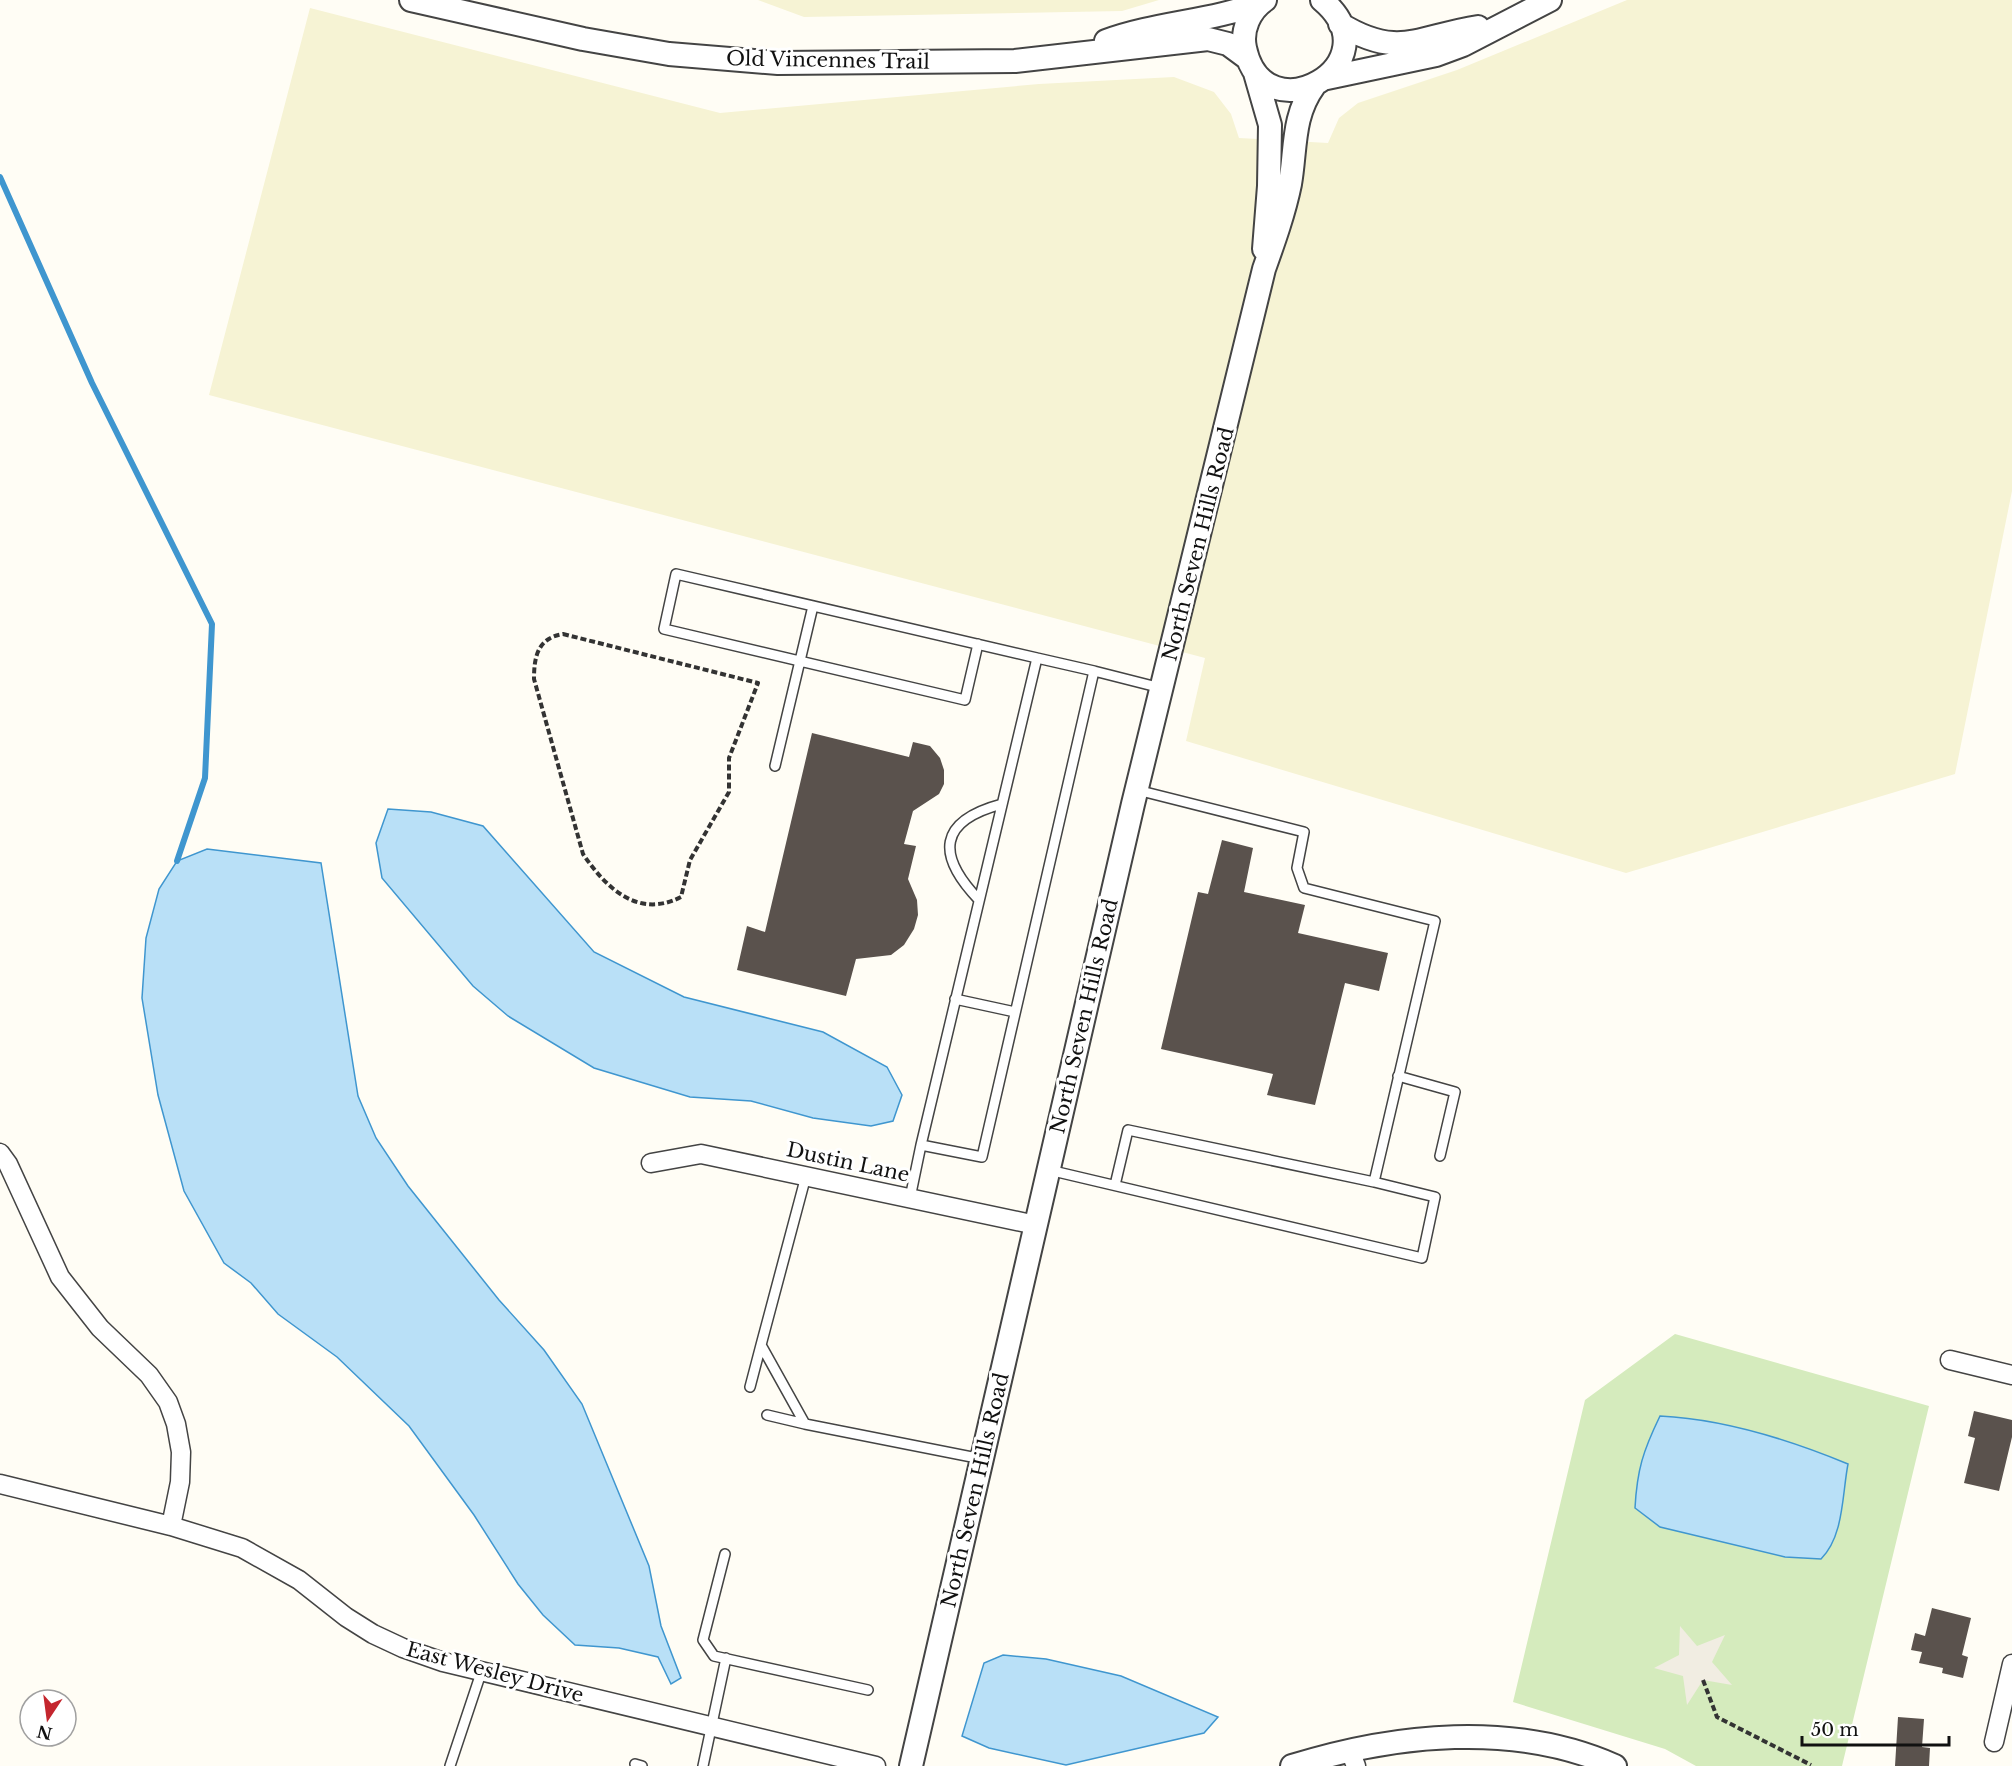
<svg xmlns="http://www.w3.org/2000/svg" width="2012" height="1766" font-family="'Libre Baskerville',serif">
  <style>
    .farmland { fill: #f6f3d4 }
    .green { fill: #d5ebbd }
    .plaza { fill: #f1ede2 }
    .water { fill: #b9e0f7; stroke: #3f96cf; stroke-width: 1.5 }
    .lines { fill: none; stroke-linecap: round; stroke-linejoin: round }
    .stream { stroke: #3f96cf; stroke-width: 6 }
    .building { fill: #5a524d }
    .service-casing { stroke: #444; stroke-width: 12 }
    .minor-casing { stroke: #444; stroke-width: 21 }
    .tertiary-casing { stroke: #444; stroke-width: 26 }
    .path { stroke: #333; stroke-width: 4; stroke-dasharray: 6 3; stroke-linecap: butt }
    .service { stroke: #fff; stroke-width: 9 }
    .minor { stroke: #fff; stroke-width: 18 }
    .tertiary { stroke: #fff; stroke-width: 22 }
    .labels { text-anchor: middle; stroke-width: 6; stroke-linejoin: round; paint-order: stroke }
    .street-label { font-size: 20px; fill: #111; stroke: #fff }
  </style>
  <rect width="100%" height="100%" fill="#fffdf5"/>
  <!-- farmland -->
  <path class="farmland" d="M758 0H1159L1122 11 804 17Z
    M1627 0H2012V491L1955 774 1626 873 1186 741 1205 658 209 395 310 8 720 113 1039 84 1174 77 1214 92 1231 114 1239 138 1328 143 1339 118 1358 103 1457 70Z"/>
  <!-- green -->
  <path class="green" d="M1675 1334 1929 1406 1842 1766H1696L1665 1749 1513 1702 1585 1400Z"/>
  <!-- plaza -->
  <path class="plaza" d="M1680 1626 1697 1646 1725 1635 1712 1662 1732 1685 1703 1680 1687 1705 1683 1676 1654 1668 1679 1655Z"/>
  <!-- water -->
  <path class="water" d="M388 809 431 812 483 826 594 952 684 997 823 1032 887 1067 902 1095 893 1121 871 1126 813 1118 751 1101 690 1097 594 1068 508 1016 473 986 382 878 376 843Z
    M207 849 321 863 358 1096 376 1138 408 1186 499 1300 544 1350 582 1404 649 1566 661 1626 681 1678 671 1684 658 1657 619 1648 575 1645 543 1615 518 1584 474 1515 409 1426 337 1357 278 1314 251 1283 224 1263 184 1191 158 1095 142 998 146 938 159 889 177 861Z
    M1660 1416C1723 1419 1790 1440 1848 1464 1842 1495 1844 1536 1821 1559L1785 1557 1660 1527 1635 1508C1637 1470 1643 1451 1660 1416Z
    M1003 1655 1046 1659 1121 1676 1218 1717 1204 1733 1066 1765 989 1748 962 1736 984 1663Z"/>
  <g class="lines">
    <!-- stream -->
    <path class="stream" d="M0 177 92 383 212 624 205 778 177 861"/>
  </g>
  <!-- building -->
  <path class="building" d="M812 733 909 757 913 742 930 746 940 758 944 770V784L939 794 913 811 904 844 916 846 908 879 917 900 918 915 914 929 904 945 891 955 856 959 846 996 737 970 747 926 765 932Z
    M1222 840 1253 848 1244 892 1305 905 1298 933 1388 953 1379 991 1345 983 1315 1105 1267 1095 1273 1074 1161 1049 1198 892 1208 894Z
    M1974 1411 2012 1420V1437L1999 1491 1964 1483 1975 1438 1968 1436Z
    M1932 1608 1971 1618 1962 1655 1968 1657 1963 1678 1942 1673 1943 1668 1919 1663 1922 1652 1911 1650 1915 1633 1925 1636Z
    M1898 1717 1924 1719 1922 1747 1930 1748 1929 1766H1895Z"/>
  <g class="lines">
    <!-- service casing -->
    <g class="service-casing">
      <path id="service" d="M978 644 965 700 664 629 676 574 1037 658
        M1037 658 1094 671 982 1157 921 1145Z
        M1094 671 1161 688
        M775 766 813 606
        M979 900C936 855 938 821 1002 804
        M955 999 1015 1012
        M1398 1076 1455 1092 1440 1156
        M1049 1170 1422 1258 1435 1197 1374 1182 1435 921 1304 888 1297 868 1304 832 1137 790
        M806 1176 761 1345 805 1424 982 1459
        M1115 1185 1128 1130 1374 1182
        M910 1198 921 1145
        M750 1387 761 1345
        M767 1415 805 1424
        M725 1554 703 1640 714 1656 868 1690
        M635 1764 642 1766
        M450 1766 481 1673
        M703 1766 726 1658"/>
    </g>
    <!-- minor casing -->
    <g class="minor-casing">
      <path id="minor" d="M0 1153 8 1164 60 1277 100 1328 149 1375 168 1402 176 1424 181 1452 180 1482 171 1526
        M651 1163 701 1154 1036 1225
        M1950 1360 2012 1375
        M0 1484 171 1526 242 1548 299 1580 346 1617 373 1634 403 1648 443 1662 876 1766
        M1994 1742 2012 1664
        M1350 1751 1356 1766"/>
    </g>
    <!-- tertiary casing -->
    <g class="tertiary-casing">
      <path id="tertiary" d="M411 0 583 39 669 54 778 63 1015 61 1208 39 1228 44 1247 58
        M1265 0C1250 10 1241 30 1245 48 1264 139 1397 63 1322 0
        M1340 24C1399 60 1419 36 1478 27
        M1106 41C1158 22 1211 22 1262 2
        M1255 73 1270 125 1269 186 1264 249
        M1327 78 1436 55 1463 45 1550 0
        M911 1766 1133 804 1264 269C1274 241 1284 213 1290 184 1296 150 1292 116 1314 86
        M1292 1766C1395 1734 1514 1721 1615 1766"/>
    </g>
    <!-- path -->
    <path class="path" d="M563 634 758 683 729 758V792L690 860 681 897C638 919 606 888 583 854L534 679C534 656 538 638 563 634Z
      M1703 1680 1717 1717 1811 1765"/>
    <!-- service -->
    <use href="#service" class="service"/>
    <!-- minor -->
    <use href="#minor" class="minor"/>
    <!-- tertiary -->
    <use href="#tertiary" class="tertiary"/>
  </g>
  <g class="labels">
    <!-- street labels -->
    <g class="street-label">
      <text transform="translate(828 60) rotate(1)" y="7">Old Vincennes Trail</text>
      <text transform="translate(1198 544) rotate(-76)" y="7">North Seven Hills Road</text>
      <text transform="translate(1084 1016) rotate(-77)" y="7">North Seven Hills Road</text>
      <text transform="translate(848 1162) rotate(12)" y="7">Dustin Lane</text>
      <text transform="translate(975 1490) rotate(-77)" y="7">North Seven Hills Road</text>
      <text transform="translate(495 1672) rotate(15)" y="7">East Wesley Drive</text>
    </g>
  </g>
  <!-- north arrow -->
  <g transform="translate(48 1718) rotate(193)"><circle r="28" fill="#ffffff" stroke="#a0a0a0" stroke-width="1.5"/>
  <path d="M0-4.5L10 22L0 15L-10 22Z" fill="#c4262e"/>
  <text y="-9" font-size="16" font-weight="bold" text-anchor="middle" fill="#111111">N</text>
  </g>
  <!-- scale -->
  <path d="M1802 1736v9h147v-9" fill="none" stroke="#111111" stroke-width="3"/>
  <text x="1811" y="1736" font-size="18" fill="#111111" stroke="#ffffff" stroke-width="4.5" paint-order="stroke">50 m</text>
</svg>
